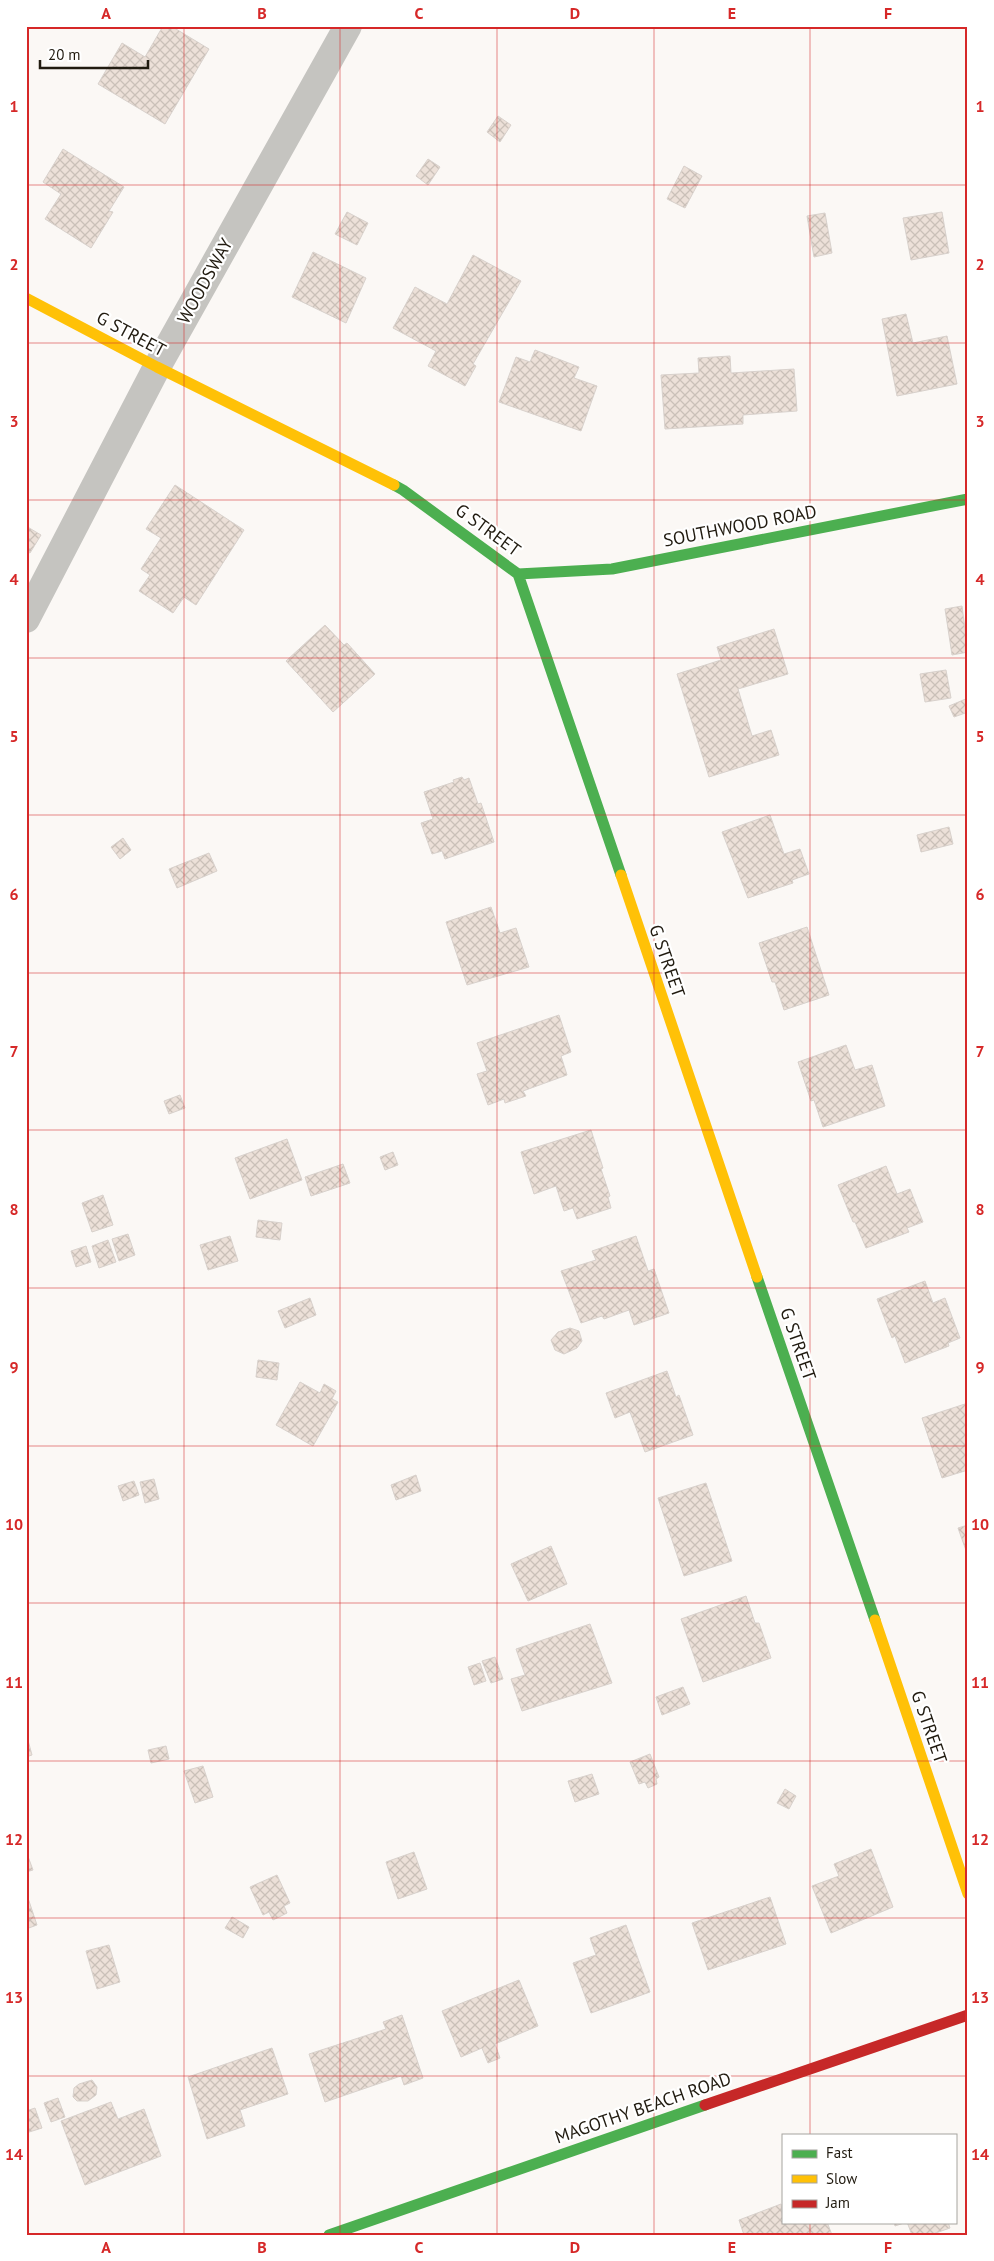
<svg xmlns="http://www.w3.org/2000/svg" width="994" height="2261" font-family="'PT Sans',sans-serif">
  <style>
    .building { fill: url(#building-cross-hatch); stroke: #d8d1cc }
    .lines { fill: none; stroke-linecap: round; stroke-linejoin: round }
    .street { stroke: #c5c4c0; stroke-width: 28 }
    .fast { stroke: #4caf50; stroke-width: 11 }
    .slow { stroke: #ffc107; stroke-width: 11 }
    .jam { stroke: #c62828; stroke-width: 11 }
    .grid { fill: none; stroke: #d62828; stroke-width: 1; stroke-opacity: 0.55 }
    .labels { text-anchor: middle; stroke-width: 4.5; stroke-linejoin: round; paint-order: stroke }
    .street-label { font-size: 18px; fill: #211b10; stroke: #fff }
    .neatline { fill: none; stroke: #d62828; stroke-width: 2 }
    .grid-label { font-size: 16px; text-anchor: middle; font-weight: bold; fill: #d62828 }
  </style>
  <defs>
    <pattern id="building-cross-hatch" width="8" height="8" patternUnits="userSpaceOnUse" patternTransform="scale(1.25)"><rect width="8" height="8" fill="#ece0d8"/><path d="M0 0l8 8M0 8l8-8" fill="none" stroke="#cac0b8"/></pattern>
  </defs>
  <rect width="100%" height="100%" fill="#fbf8f5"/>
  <!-- building -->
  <path class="building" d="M163 26H171L209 49 165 124 98 84 122 43 145 57Z
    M498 116 511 125 500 142 487 132Z
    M63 149 124 187 109 211 113 212 91 248 45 219 61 194 43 182Z
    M428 159 440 167 428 185 416 176Z
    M684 166 702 176 685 208 667 199Z
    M347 212 368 223 357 245 335 234Z
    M942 212 949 253 911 260 903 218Z
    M825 213 832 253 814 257 807 216Z
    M313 252 366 278 346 323 292 297Z
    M473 255 521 281 473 364 476 366 465 386 428 366 436 351 393 328 415 287 447 304Z
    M906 314 913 343 947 336 957 384 897 396 882 319Z
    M535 350 579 367 574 378 597 386 581 431 499 402 516 357 530 362Z
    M730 356 731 373 794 369 797 411 743 415V424L665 429 661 375 699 373 698 358Z
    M175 485 244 530 196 605 184 597 173 613 139 591 150 575 141 569 161 538 146 529Z
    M26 526 41 535 30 553 26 551Z
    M962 606 968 652 952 655 945 609Z
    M325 625 344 645 347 643 375 674 333 712 286 661Z
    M774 629 788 674 738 689 752 736 771 730 779 755 709 777 677 674 721 660 717 647Z
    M946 670 951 698 925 702 920 674Z
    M968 698V712L954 717 949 706Z
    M462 777 464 780 469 778 478 804 481 803 494 842 445 859 442 851 432 854 421 823 433 819 424 792 454 782 453 780Z
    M770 815 784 854 800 849 809 874 792 880 793 883 748 898 722 832Z
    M949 827 953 844 921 852 917 835Z
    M123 838 131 850 120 859 111 847Z
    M209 853 217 871 177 888 169 869Z
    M491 907 500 933 516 928 529 967 467 985 446 922Z
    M807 927 829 995 784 1010 775 982H772L759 943Z
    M559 1015 571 1052 561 1056 567 1075 523 1091 526 1096 505 1103 504 1099 488 1105 477 1074 487 1071 477 1043Z
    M846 1045 855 1070 872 1065 885 1106 823 1127 814 1100 811 1101 798 1062Z
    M180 1095 185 1108 169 1114 164 1101Z
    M591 1130 603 1168 601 1169 610 1196 608 1197 611 1208 577 1219 573 1208 564 1211 556 1186 534 1194 521 1152Z
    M287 1139 302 1180 250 1199 235 1158Z
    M393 1152 398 1165 385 1170 380 1157Z
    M343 1164 350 1183 311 1196 305 1177Z
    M886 1166 897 1194 910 1189 923 1222 907 1228 909 1232 866 1248 855 1222H853L838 1185Z
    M103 1195 113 1225 92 1232 82 1203Z
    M258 1220 282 1223 280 1240 256 1237Z
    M128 1234 135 1255 119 1261 112 1239Z
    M230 1236 238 1261 208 1270 200 1245Z
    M636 1236 648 1271 654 1269 669 1313 634 1325 629 1310 604 1319 602 1316 581 1323 561 1271 596 1260 592 1251Z
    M108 1240 116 1262 99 1268 92 1246Z
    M86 1246 91 1262 76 1267 71 1251Z
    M925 1281 933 1303 945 1298 960 1338 948 1343 949 1346 905 1363 895 1336 892 1338 877 1299Z
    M310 1298 316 1315 285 1328 278 1311Z
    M570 1328 579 1331 582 1341 577 1348 564 1354 555 1350 551 1340 558 1332Z
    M258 1360 279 1363 277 1380 256 1377Z
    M667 1371 676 1397 679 1395 693 1435 645 1452 630 1412 615 1418 606 1393Z
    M300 1382 320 1393 324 1384 336 1391 332 1399 338 1402 313 1446 276 1425Z
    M968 1403V1470L942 1478 922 1418Z
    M416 1475 421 1491 396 1500 391 1485Z
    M154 1479 159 1499 145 1503 140 1482Z
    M134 1481 139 1495 123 1501 118 1486Z
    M706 1483 732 1561 684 1576 658 1498Z
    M968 1525V1556L958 1528Z
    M551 1546 567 1584 528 1601 511 1564Z
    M746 1596 755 1623H759L771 1658 703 1682 681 1619Z
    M590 1624 612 1683 522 1711 511 1679 525 1675 516 1649Z
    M495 1657 503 1679 491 1683 482 1661Z
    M480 1663 486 1681 474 1685 468 1667Z
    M683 1687 690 1704 662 1715 656 1697Z
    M26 1733 32 1755 26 1757Z
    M166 1746 169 1759 151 1763 148 1750Z
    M650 1754 659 1777 656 1779 657 1784 648 1788 645 1782 639 1784 630 1762Z
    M203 1766 213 1797 195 1803 184 1771Z
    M592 1774 599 1794 575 1802 568 1781Z
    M785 1789 796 1796 789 1809 777 1803Z
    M871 1849 893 1907 831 1933 812 1886 839 1876 834 1864Z
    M26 1851 33 1870 26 1872Z
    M414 1852 427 1889 398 1899 386 1862Z
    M277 1875 290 1903 284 1906 287 1913 273 1920 269 1912 263 1915 250 1887Z
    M26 1892 37 1925 26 1929Z
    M770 1897 786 1944 708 1970 692 1923Z
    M232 1917 249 1927 243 1938 225 1928Z
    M626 1925 650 1992 591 2013 573 1963 596 1955 590 1938Z
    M109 1945 120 1982 97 1989 86 1951Z
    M519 1980 538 2026 495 2044 500 2058 488 2063 482 2048 461 2057 442 2011Z
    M402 2015 423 2078 404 2085 401 2076 325 2102 309 2054 386 2029 383 2022Z
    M272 2048 288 2094 240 2110 245 2126 207 2139 188 2077Z
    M92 2080 97 2087 96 2095 88 2101H77L73 2097 74 2088 79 2084Z
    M58 2098 65 2117 51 2122 44 2103Z
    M111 2102 118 2119 144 2109 161 2156 85 2185 61 2121Z
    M35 2108 42 2128 26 2133V2111Z
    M781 2204 783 2222H827L832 2235H744L739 2220Z
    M894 2222H907L895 2226Z
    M907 2222H948L950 2228 930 2235H912Z"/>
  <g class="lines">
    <!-- street -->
    <path class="street" d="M26 619 157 367 348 26"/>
    <!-- fast -->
    <path class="fast" d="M394 485 403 490 518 574 621 875
      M518 574 612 569 968 499
      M757 1277 875 1620
      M329 2235 705 2105"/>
    <!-- slow -->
    <path class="slow" d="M26 298 157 367 394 485
      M621 875 757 1277
      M875 1620 968 1894"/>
    <!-- jam -->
    <path class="jam" d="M705 2105 968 2015"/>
  </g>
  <!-- grid -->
  <path class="grid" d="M184 26V2235M340 26V2235M497 26V2235M654 26V2235M810 26V2135M26 185H968M26 343H968M26 500H968M26 658H968M26 815H968M26 973H968M26 1130H968M26 1288H968M26 1446H968M26 1603H968M26 1761H968M26 1918H968M26 2076H968M810 2222V2235"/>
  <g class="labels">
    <!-- street labels -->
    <g class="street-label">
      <text transform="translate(205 281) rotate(-61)" y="6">WOODSWAY</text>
      <text transform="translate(131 334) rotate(28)" y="6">G STREET</text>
      <text transform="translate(740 526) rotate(-11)" y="6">SOUTHWOOD ROAD</text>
      <text transform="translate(488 530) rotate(36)" y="6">G STREET</text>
      <text transform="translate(667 961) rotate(71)" y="6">G STREET</text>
      <text transform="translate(798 1344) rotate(71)" y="6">G STREET</text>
      <text transform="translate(929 1727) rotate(71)" y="6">G STREET</text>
      <text transform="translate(643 2108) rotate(-19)" y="6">MAGOTHY BEACH ROAD</text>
    </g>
  </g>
  <!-- border -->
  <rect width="994" height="2261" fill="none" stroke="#ffffff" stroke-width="55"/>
  <!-- legend -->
  <rect x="782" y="2134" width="175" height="90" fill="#ffffff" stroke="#a6a49f"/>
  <rect x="792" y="2150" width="25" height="8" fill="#4caf50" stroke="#a6a49f"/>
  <text x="826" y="2158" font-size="15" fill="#211b10">Fast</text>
  <rect x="792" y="2175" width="25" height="8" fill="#ffc107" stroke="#a6a49f"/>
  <text x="826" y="2184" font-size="15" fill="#211b10">Slow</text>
  <rect x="792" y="2200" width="25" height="8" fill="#c62828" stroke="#a6a49f"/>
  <text x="826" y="2208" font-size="15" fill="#211b10">Jam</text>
  <!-- scale -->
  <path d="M40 60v8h108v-8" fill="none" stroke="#211b10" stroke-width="2.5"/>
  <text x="48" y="60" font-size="15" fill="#211b10" stroke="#ffffff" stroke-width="4" paint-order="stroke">20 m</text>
  <rect x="28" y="28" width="938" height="2206" class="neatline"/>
  <g class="grid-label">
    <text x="106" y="19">A</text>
    <text x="262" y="19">B</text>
    <text x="419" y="19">C</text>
    <text x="575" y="19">D</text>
    <text x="732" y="19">E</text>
    <text x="888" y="19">F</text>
    <text x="14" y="112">1</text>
    <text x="980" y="112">1</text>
    <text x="14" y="270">2</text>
    <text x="980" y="270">2</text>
    <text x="14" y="427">3</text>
    <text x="980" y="427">3</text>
    <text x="14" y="585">4</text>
    <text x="980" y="585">4</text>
    <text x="14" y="742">5</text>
    <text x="980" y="742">5</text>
    <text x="14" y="900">6</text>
    <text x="980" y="900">6</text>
    <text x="14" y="1057">7</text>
    <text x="980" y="1057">7</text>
    <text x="14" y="1215">8</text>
    <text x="980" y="1215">8</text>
    <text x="14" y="1373">9</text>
    <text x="980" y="1373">9</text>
    <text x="14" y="1530">10</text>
    <text x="980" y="1530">10</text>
    <text x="14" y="1688">11</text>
    <text x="980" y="1688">11</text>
    <text x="14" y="1845">12</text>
    <text x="980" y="1845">12</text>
    <text x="14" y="2003">13</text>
    <text x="980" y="2003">13</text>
    <text x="14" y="2160">14</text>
    <text x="980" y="2160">14</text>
    <text x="106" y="2253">A</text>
    <text x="262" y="2253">B</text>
    <text x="419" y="2253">C</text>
    <text x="575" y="2253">D</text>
    <text x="732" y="2253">E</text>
    <text x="888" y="2253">F</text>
  </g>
</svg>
